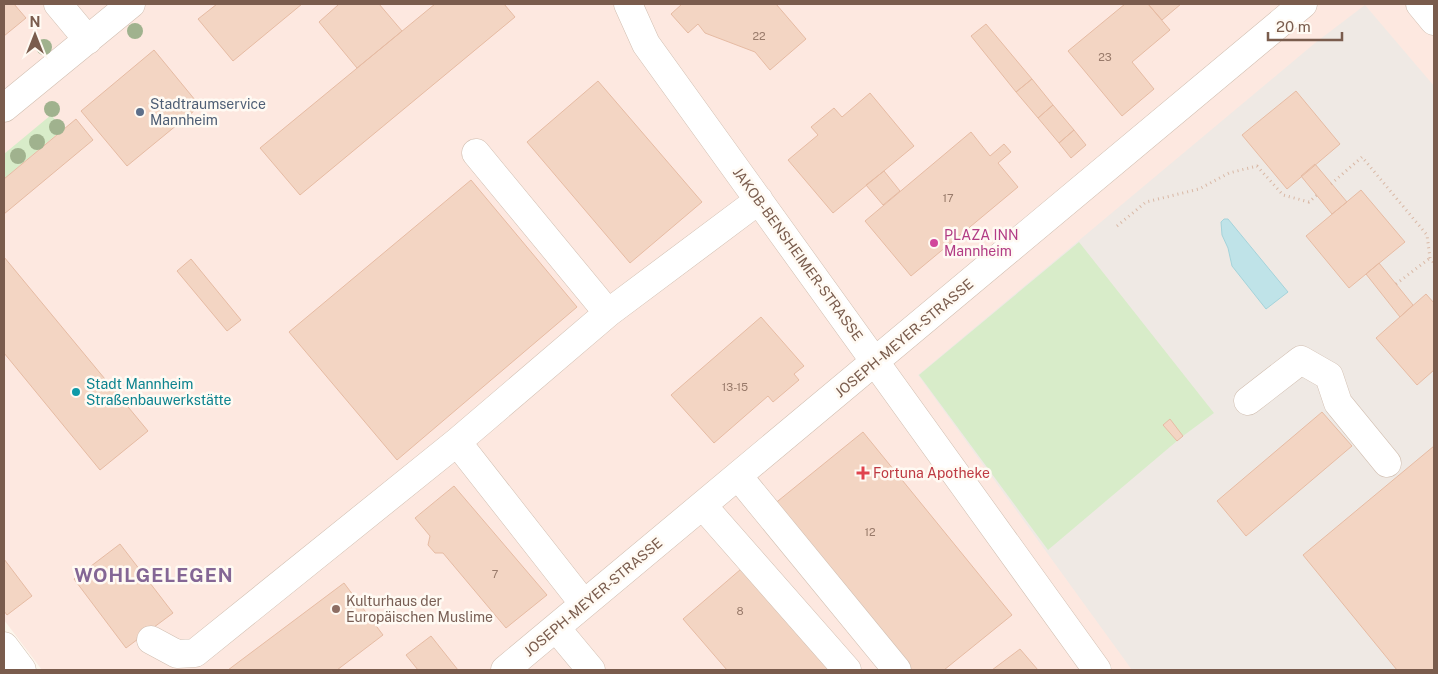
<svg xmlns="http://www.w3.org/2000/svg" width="1438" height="674" font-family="'Public Sans',sans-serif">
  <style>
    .commercial { fill: #fde8e0 }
    .industrial { fill: #efe9e4 }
    .green { fill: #d8ecc9 }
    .water { fill: #bfe3e8; stroke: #a5d3da }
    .building { fill: #f3d5c3; stroke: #e6bba3 }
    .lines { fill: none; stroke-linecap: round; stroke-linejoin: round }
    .minor-casing { stroke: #d1beb0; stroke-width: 29 }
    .path { stroke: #d9b8a5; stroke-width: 3; stroke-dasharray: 1 4; stroke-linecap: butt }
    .minor { stroke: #fff; stroke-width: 28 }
    .tree { fill: #a0b28e }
    .service-dot { fill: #5c6f8a; stroke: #fffaf3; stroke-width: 2 }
    .hotel-dot { fill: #d1479c; stroke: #fffaf3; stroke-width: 2 }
    .culture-dot { fill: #0f9aa8; stroke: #fffaf3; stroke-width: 2 }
    .health-dot { fill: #e0444e; stroke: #fffaf3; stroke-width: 2 }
    .education-dot { fill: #8d6e63; stroke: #fffaf3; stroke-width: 2 }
    .labels { text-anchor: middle; stroke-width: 5; stroke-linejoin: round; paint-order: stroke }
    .number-label { font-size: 11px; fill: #987a6a }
    .service-label { font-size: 14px; fill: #4e5e75; stroke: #fffaf3; text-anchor: start }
    .hotel-label { font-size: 14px; fill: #b23c85; stroke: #fffaf3; text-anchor: start }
    .street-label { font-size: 14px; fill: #7a5c4d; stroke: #fffaf3 }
    .culture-label { font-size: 14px; fill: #0d838f; stroke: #fffaf3; text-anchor: start }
    .health-label { font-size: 14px; fill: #be3a42; stroke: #fffaf3; text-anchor: start }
    .education-label { font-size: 14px; fill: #785e54; stroke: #fffaf3; text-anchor: start }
    .district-label { font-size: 19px; font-weight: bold; letter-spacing: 1px; fill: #846695; stroke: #fffaf3 }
  </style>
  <rect width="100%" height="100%" fill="#fdf6ec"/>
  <!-- commercial -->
  <path class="commercial" d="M4 4H1434V670H42L4 620Z"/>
  <!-- industrial -->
  <path class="industrial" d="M1365 5 1434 86V670H1132L918 375 1315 43Z"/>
  <!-- green -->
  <path class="green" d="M51 115 63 129 4 179V154Z
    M1079 242 1214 413 1183 436 1169 420 1163 425 1177 441 1048 550 919 375Z"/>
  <!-- water -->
  <path class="water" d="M1224 219H1228L1288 292 1266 309 1232 266 1228 248 1222 235 1221 222Z"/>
  <!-- building -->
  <path class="building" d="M4 4H14L26 18 4 36Z
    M217 4H302L233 61 198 19Z
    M337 4H379L402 31 357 68 319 22 338 5Z
    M435 4H504L515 17 300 195 260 148Z
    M682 4H776L806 39 770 70 755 52 705 33 698 24 688 33 671 14Z
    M1125 4H1148L1170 30 1132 62 1154 89 1122 116 1068 51Z
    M1148 4H1181L1162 20Z
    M986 24 1032 79 1016 92 971 36Z
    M154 50 200 106 127 166 81 111Z
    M1032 79 1053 105 1038 118 1016 92Z
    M598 81 702 202 630 263 527 142Z
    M1296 91 1340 144 1287 189 1242 135Z
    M870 93 914 146 833 213 788 160 818 135 811 127 834 108 842 117Z
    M1053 105 1074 130 1059 143 1038 118Z
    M76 119 93 140 4 214V179Z
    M1074 130 1086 145 1071 158 1059 143Z
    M971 132 990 156 1004 144 1011 152 998 163 1018 187 911 276 865 221Z
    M1315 164 1347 202 1332 214 1301 176Z
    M884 171 900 191 883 205 866 185Z
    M471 180 577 307 397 460 289 332Z
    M1361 190 1405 242 1349 288 1306 236Z
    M4 257 148 431 100 470 4 353Z
    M191 259 241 320 227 331 177 271Z
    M1379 263 1413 305 1400 317 1366 274Z
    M1426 294 1434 303V370L1417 385 1376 338Z
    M761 317 804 366 794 374 799 380 773 402 768 396 714 443 671 395Z
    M1322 412 1352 446 1246 536 1217 501Z
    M1170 419 1183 436 1177 441 1163 425Z
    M863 432 1012 615 944 670H907L773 505Z
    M1434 446V670H1397L1303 555Z
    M454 486 547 595 506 628 443 553H435L428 545 430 536 415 518Z
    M120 544 173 613 126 648 74 579Z
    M4 559 32 596 7 615 4 611Z
    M748 563 838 670H727L683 619Z
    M344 583 383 635 337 670H228Z
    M431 636 458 670H418L406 655Z
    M1020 649 1038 670H992Z"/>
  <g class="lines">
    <!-- minor casing -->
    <g class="minor-casing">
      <path id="minor" d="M58 4 88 40
        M628 4 646 44 1097 670
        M1420 4 1434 21
        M4 108 131 4
        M608 313 759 200
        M1248 401 1301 360 1329 376 1338 403 1387 463
        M457 442 608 313 476 153
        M738 476 897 670
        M703 506 847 670
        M556 628 591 670
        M151 640 177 654 195 653 457 442 584 604
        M4 646 22 670
        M505 670 1303 4"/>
    </g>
    <!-- path -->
    <path class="path" d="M1331 184 1362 157 1427 235 1430 258 1434 263
      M1117 226 1146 202 1199 189 1229 173 1257 166 1283 195 1309 202 1317 195
      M1396 284 1430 258"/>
    <!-- minor -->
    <use href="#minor" class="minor"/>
  </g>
  <!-- trees -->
  <g class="tree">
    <circle cx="135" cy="31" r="8"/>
    <circle cx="44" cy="47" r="8"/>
    <circle cx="52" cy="109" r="8"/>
    <circle cx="57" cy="127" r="8"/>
    <circle cx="37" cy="142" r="8"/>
    <circle cx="18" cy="156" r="8"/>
  </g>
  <!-- markers -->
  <circle class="service-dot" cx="140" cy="112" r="5"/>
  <circle class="hotel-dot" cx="934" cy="243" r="5"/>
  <circle class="culture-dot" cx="76" cy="392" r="5"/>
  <path class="health-dot" d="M860.5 465.5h5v5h5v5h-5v5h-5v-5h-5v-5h5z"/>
  <circle class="education-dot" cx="336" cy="609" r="5"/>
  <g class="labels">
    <!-- number labels -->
    <g class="number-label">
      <text x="759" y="40">22</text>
      <text x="1105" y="61">23</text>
      <text x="948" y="202">17</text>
      <text x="735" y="391">13-15</text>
      <text x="870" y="536">12</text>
      <text x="495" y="578">7</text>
      <text x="740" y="615">8</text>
    </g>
    <!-- service labels -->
    <g class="service-label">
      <text x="150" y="109">Stadtraumservice<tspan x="150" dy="16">Mannheim</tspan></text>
    </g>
    <!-- hotel labels -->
    <g class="hotel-label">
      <text x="944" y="240">PLAZA INN<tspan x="944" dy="16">Mannheim</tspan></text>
    </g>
    <!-- street labels -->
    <g class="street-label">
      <text transform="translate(798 254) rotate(54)" y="5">JAKOB-BENSHEIMER-STRASSE</text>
      <text transform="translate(904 338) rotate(-40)" y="5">JOSEPH-MEYER-STRASSE</text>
      <text transform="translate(593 597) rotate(-40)" y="5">JOSEPH-MEYER-STRASSE</text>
    </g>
    <!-- culture labels -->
    <g class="culture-label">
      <text x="86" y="389">Stadt Mannheim<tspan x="86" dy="16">Straßenbauwerkstätte</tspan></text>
    </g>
    <!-- health labels -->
    <g class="health-label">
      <text x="873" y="478">Fortuna Apotheke</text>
    </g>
    <!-- education labels -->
    <g class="education-label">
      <text x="346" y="606">Kulturhaus der<tspan x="346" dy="16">Europäischen Muslime</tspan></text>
    </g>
    <!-- district labels -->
    <g class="district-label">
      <text x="154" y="582">WOHLGELEGEN</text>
    </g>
  </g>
  <!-- border -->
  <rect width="1438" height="674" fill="none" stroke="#7a5c4d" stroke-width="10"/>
  <!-- north arrow -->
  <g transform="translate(35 35)" stroke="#fffaf3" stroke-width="4" paint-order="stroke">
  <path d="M0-4L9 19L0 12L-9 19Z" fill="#7a5c4d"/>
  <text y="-8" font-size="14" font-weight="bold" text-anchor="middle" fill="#7a5c4d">N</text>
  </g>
  <!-- scale -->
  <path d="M1268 32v8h74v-8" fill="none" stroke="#7a5c4d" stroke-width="2.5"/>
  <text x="1276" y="32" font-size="15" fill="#7a5c4d" stroke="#fffaf3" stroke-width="4" paint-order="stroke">20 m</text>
</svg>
